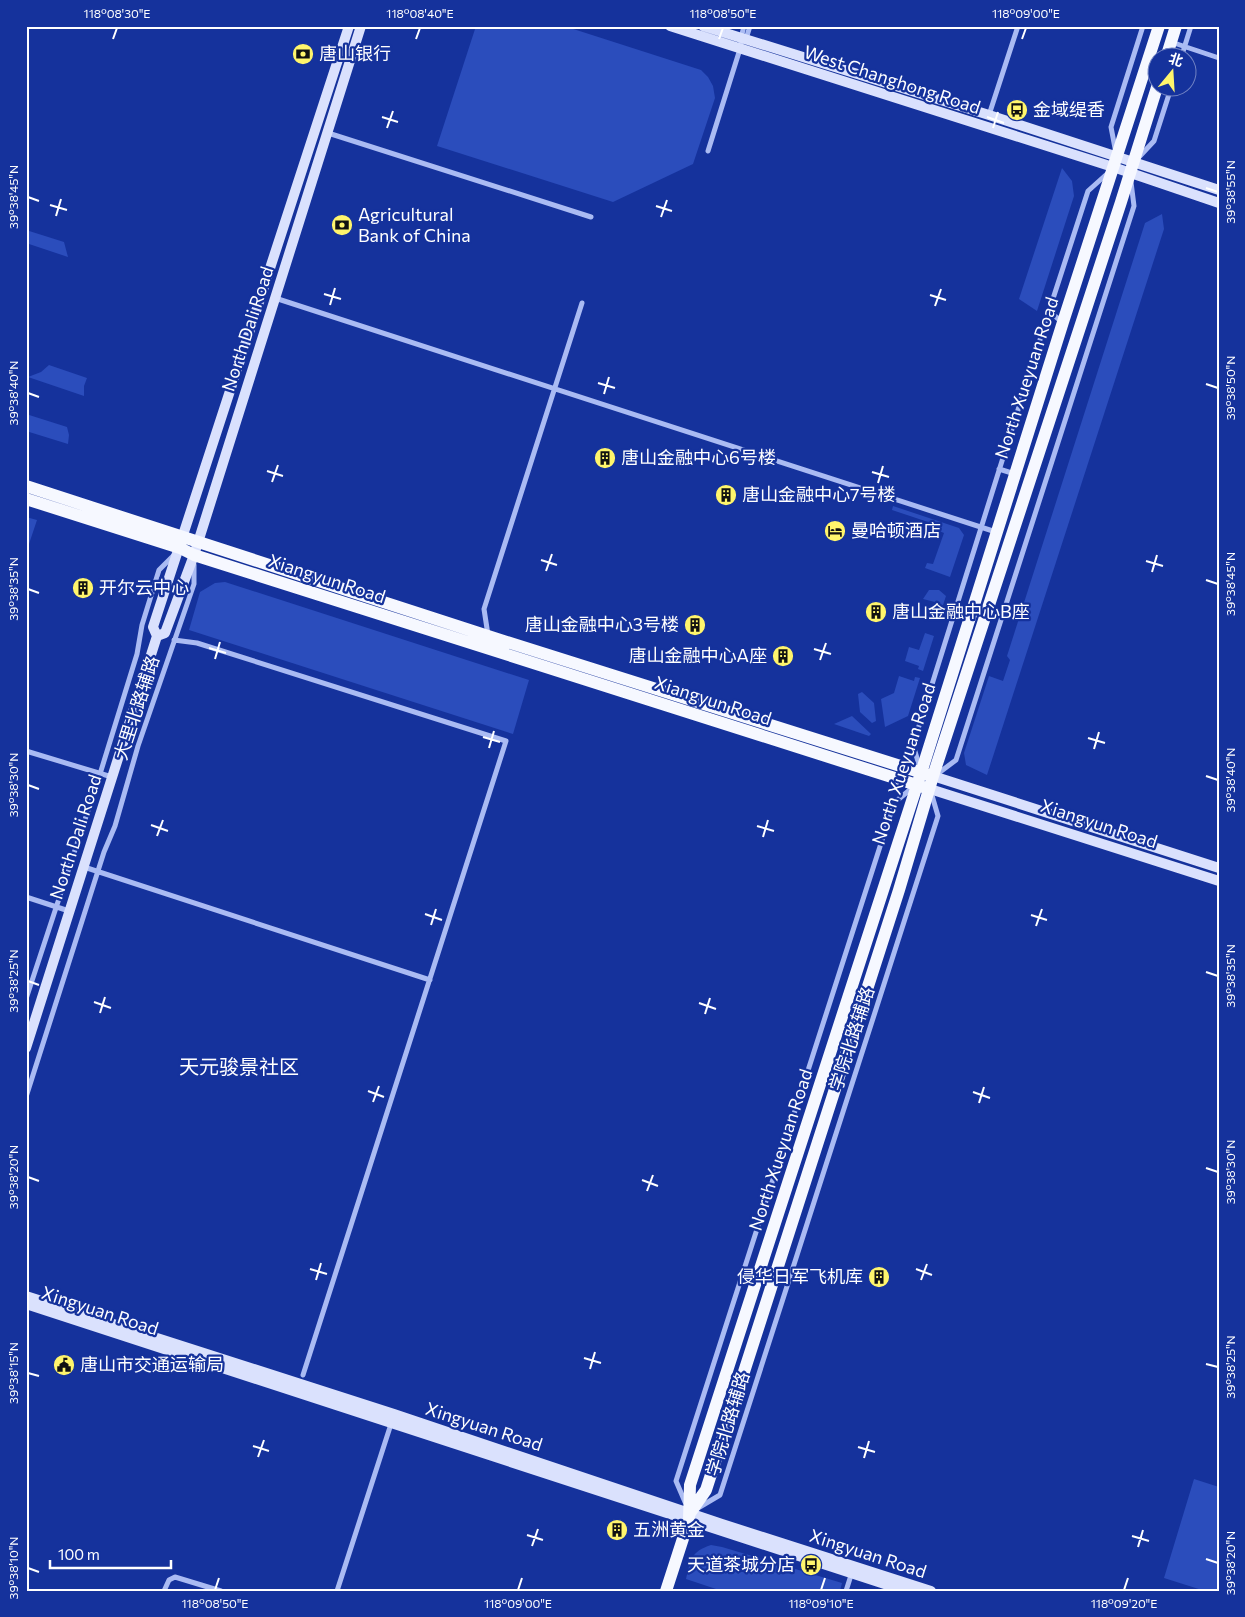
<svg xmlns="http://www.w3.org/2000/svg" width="1245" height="1617" font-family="Commissioner,'Noto Sans SC',sans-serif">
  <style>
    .green { fill: #2b4dbc }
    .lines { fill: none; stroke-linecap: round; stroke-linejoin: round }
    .street { stroke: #aabbf3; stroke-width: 5 }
    .secondary { stroke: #dae1fd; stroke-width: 10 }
    .primary { stroke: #f6f8ff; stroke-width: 12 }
    .ticks { fill: none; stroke: #fff; stroke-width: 2 }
    .labels { text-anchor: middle; stroke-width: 4.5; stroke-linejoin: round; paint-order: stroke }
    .poi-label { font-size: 18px; fill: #fff; stroke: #15329c; text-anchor: start }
    .street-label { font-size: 18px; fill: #fff; stroke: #15329c }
    .quarter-label { font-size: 20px; fill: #fff; stroke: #15329c }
    .neatline { fill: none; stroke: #fff; stroke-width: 2 }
    .ticks-label { font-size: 12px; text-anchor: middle; fill: #fff }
  </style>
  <rect width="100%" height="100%" fill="#15329c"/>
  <!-- green -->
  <path class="green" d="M476 26H564L701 70 708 77 713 86 715 98 693 164 613 202 437 146Z
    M1062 168 1072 181 1074 196 1037 311 1019 299Z
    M1162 214 1164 229 987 775 966 765 964 753 989 676 1003 681 1010 660 1007 656 1145 223Z
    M26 230 64 242 68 257 26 243Z
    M49 365 87 378 84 386V396L28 377 41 372Z
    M26 414 67 427 69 435 68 444 26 431Z
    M893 506 959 528 964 535 950 577 925 568 927 563 933 564 944 533 939 531 940 526 892 510Z
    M26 517 37 520 26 553Z
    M225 582 529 680 513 734 189 630 200 592 215 583Z
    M929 590H939L946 596 939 617 931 614 935 602 923 599Z
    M925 633 934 636 923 671 918 669 919 666 905 661 909 647 919 650Z
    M899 676 914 681 915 677 920 678 908 716 885 727 881 699 894 693Z
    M862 692 874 703 876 721 872 723 860 712 858 694Z
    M852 716 871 734 869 736 834 724Z
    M1194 1479 1219 1487V1591H1205L1164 1578Z
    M711 1545 722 1547 842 1583 840 1591H722L686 1579C691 1560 690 1552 711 1545Z"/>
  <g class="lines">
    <!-- street -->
    <path class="street" d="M746 39 750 26
      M1171 42 1219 58
      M741 49V38L744 26
      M1181 58 1191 26
      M989 115 1018 26
      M328 133 591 217
      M1115 148 1111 127 1143 26
      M708 151 740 49
      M1140 156 1154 141 1171 88
      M275 298 996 532
      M1049 311 1062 322
      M999 469 1015 474
      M488 635 484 609 582 303
      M174 640 197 643 506 741 303 1375
      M26 751 112 777
      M920 768 913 745 1049 311 1088 191 1108 173
      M936 775 956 760 1134 206 1131 182
      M84 867 430 980
      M26 897 69 911
      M26 999 100 774 137 654 142 625 159 570 175 554
      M26 1097 104 852 115 826 138 746 194 584V565
      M685 1502 676 1481 894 803 912 788
      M698 1508 720 1495 938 816 931 792
      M164 1591 169 1580 175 1577 221 1591
      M337 1591 391 1424
      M846 1591 852 1572"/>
    <!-- secondary -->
    <path class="secondary" d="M670 26 1113 167 1219 203
      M703 26 989 115 1219 190
      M157 636 165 633 194 555 361 26
      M933 776 1219 868
      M930 789 1219 881
      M26 1048 157 636 153 627 349 26
      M26 1296 394 1414 722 1524 931 1591
      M26 1304 906 1591"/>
    <!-- primary -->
    <path class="primary" d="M1166 58 1176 26
      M26 486 488 636 929 775
      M26 499 180 548 194 555 923 787
      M690 1513 706 1490 899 890 933 776 1121 202 1158 84
      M666 1591 689 1520 690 1485 921 773 1063 322 1159 26"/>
  </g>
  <!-- ticks -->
  <path class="ticks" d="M113 39 117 28M416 39 420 28M719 39 723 28M1022 39 1026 28M382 117 398 122M987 117 1004 123M387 128 393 111M993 128 998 112M1206 188 1218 192M28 197 39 201M50 205 67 210M656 206 672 211M56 216 61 199M661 217 667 200M324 294 341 299M930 295 946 300M330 305 335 288M935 306 941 289M598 383 615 388M1206 384 1218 388M28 393 39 397M604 394 609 377M267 471 283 476M872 472 889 477M272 482 278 465M878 483 883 466M541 560 557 565M1146 561 1163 566M546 571 552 554M1152 572 1157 555M1206 580 1218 584M28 589 39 593M209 648 226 653M814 649 831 654M215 659 220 642M820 660 826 643M483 737 500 742M1088 738 1105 743M489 748 494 731M1094 749 1099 732M1206 776 1218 780M28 785 39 789M151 825 168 831M757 826 774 831M157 836 163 820M763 837 768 820M425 914 442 920M1031 915 1047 920M431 925 436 909M1036 926 1042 909M1206 972 1218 976M28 981 39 985M94 1002 111 1008M699 1003 716 1009M100 1013 105 997M705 1014 710 998M368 1091 384 1097M973 1092 990 1098M373 1102 379 1086M979 1103 984 1087M1206 1168 1218 1172M28 1177 39 1181M642 1180 658 1186M647 1191 653 1175M310 1269 327 1274M916 1269 932 1275M316 1280 321 1263M921 1280 927 1264M584 1358 601 1363M1206 1364 1218 1367M590 1369 595 1352M28 1373 39 1376M253 1446 269 1451M858 1447 875 1452M258 1457 264 1440M864 1458 869 1441M527 1535 543 1540M1132 1536 1149 1541M532 1546 538 1529M1138 1547 1143 1530M1206 1559 1218 1563M28 1568 39 1572M215 1590 219 1578M518 1590 522 1578M821 1590 825 1578M1124 1590 1128 1578"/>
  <!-- icons -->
  <defs>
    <g id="bank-disc" transform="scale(1.125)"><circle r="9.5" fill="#fff56c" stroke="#15329c"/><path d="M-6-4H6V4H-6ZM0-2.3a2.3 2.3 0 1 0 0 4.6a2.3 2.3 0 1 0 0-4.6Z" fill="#111"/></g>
    <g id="bus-disc" transform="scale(1.125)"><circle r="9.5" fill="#fff56c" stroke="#15329c"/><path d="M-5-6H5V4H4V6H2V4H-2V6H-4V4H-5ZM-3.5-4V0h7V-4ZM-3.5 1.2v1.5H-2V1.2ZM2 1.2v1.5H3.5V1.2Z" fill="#111"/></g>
    <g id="building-disc" transform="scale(1.125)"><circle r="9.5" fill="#fff56c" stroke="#15329c"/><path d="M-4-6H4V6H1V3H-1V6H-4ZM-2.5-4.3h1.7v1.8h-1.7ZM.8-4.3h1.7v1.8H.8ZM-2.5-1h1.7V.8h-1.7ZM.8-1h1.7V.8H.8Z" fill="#111"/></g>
    <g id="hotel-disc" transform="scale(1.125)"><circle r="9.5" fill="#fff56c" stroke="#15329c"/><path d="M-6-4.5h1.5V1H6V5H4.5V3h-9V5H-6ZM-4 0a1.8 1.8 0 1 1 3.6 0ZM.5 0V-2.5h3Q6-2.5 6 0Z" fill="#111"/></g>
    <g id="civic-disc" transform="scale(1.125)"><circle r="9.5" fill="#fff56c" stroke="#15329c"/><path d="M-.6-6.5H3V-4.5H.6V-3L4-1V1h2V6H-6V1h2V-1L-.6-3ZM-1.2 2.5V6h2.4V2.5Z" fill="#111"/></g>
  </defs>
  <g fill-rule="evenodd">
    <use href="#bank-disc" x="303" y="54"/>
    <use href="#bus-disc" x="1017" y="110"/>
    <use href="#bank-disc" x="342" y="225"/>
    <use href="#building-disc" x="605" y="458"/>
    <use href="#building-disc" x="726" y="495"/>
    <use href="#hotel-disc" x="835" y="531"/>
    <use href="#building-disc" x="83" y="588"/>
    <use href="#building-disc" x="876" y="612"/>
    <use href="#building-disc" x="695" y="625"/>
    <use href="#building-disc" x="783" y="656"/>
    <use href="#building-disc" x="879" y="1277"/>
    <use href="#civic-disc" x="64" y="1365"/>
    <use href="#building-disc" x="617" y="1530"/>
    <use href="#bus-disc" x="811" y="1565"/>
  </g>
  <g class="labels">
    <!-- poi labels -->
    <g class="poi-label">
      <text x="319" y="60">唐山银行</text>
      <text x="1033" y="116">金域缇香</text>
      <text x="358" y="221">Agricultural<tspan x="358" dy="21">Bank of China</tspan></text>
      <text x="621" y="464">唐山金融中心6号楼</text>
      <text x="742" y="501">唐山金融中心7号楼</text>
      <text x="851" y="537">曼哈顿酒店</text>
      <text x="99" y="594">开尔云中心</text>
      <text x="892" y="618">唐山金融中心B座</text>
      <text x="679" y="631" text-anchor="end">唐山金融中心3号楼</text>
      <text x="767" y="662" text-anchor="end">唐山金融中心A座</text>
      <text x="863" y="1283" text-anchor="end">侵华日军飞机库</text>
      <text x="80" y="1371">唐山市交通运输局</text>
      <text x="633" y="1536">五洲黄金</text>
      <text x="795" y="1571" text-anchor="end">天道茶城分店</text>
    </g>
    <!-- street labels -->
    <g class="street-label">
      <text transform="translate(892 80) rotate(18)" y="6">West Changhong Road</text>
      <text transform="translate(248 329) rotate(-72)" y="6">North Dali Road</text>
      <text transform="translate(1027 378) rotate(-72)" y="6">North Xueyuan Road</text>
      <text transform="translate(327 579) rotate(18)" y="6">Xiangyun Road</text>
      <text transform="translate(713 701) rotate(18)" y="6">Xiangyun Road</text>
      <text transform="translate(137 708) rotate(-72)" y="6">大里北路辅路</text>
      <text transform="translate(904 764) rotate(-72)" y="6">North Xueyuan Road</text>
      <text transform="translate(1099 824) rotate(18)" y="6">Xiangyun Road</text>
      <text transform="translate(76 837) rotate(-72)" y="6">North Dali Road</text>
      <text transform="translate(852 1039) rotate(-72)" y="6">学院北路辅路</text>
      <text transform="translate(781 1150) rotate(-72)" y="6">North Xueyuan Road</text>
      <text transform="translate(100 1311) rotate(18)" y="6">Xingyuan Road</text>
      <text transform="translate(728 1424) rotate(-73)" y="6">学院北路辅路</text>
      <text transform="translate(484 1427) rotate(18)" y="6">Xingyuan Road</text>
      <text transform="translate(868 1554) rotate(18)" y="6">Xingyuan Road</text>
    </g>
    <!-- quarter labels -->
    <g class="quarter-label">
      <text x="239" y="1074">天元骏景社区</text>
    </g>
  </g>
  <!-- border -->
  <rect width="1245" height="1617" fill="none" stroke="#15329c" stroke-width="55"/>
  <!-- north arrow -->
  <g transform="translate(1172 72) rotate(18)"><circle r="24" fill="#15329c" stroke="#7384c4"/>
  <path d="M0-4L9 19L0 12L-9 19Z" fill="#fff56c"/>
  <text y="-8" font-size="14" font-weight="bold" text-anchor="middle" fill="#ffffff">北</text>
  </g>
  <!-- scale -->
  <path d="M50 1560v8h121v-8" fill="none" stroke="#ffffff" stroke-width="2.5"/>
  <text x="58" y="1560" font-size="15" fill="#ffffff" stroke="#15329c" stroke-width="4" paint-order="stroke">100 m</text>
  <rect x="28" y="28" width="1190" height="1562" class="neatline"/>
  <g class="ticks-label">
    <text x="117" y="18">118°08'30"E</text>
    <text x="420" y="18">118°08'40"E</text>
    <text x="723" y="18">118°08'50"E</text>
    <text x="1026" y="18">118°09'00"E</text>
    <text transform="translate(1231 192) rotate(-90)" y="4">39°38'55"N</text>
    <text transform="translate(14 197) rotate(-90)" y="4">39°38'45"N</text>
    <text transform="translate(1231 388) rotate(-90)" y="4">39°38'50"N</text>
    <text transform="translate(14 393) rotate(-90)" y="4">39°38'40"N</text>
    <text transform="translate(1231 584) rotate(-90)" y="4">39°38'45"N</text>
    <text transform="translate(14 589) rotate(-90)" y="4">39°38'35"N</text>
    <text transform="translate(1231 780) rotate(-90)" y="4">39°38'40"N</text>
    <text transform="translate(14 785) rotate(-90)" y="4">39°38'30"N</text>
    <text transform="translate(1231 976) rotate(-90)" y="4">39°38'35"N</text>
    <text transform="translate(14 981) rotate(-90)" y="4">39°38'25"N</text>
    <text transform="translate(1231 1172) rotate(-90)" y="4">39°38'30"N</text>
    <text transform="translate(14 1177) rotate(-90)" y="4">39°38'20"N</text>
    <text transform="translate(1231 1367) rotate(-90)" y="4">39°38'25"N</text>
    <text transform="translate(14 1373) rotate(-90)" y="4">39°38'15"N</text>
    <text transform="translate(1231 1563) rotate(-90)" y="4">39°38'20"N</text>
    <text transform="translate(14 1568) rotate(-90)" y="4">39°38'10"N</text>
    <text x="215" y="1608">118°08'50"E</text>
    <text x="518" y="1608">118°09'00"E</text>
    <text x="821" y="1608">118°09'10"E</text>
    <text x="1124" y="1608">118°09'20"E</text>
  </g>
</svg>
